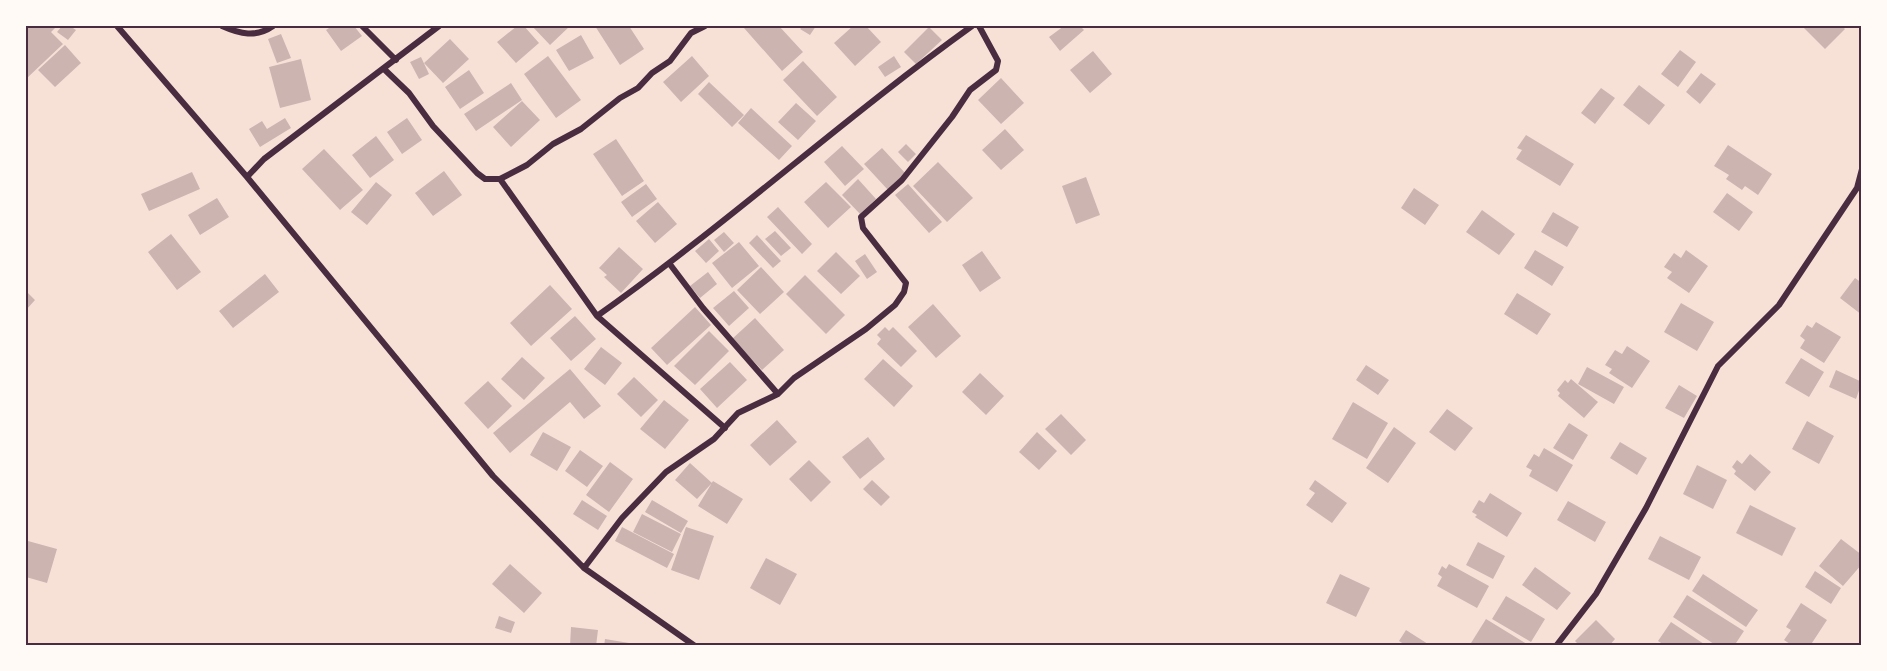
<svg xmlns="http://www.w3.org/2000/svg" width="1887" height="671" font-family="'Titillium Web',sans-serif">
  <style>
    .building { fill: #ccb4b1 }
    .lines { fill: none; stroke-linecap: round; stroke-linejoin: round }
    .minor { stroke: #4a2c40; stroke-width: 6 }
    .neatline { fill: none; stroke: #4a2c40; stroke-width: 2 }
  </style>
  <rect width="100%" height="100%" fill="#f7e1d7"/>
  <!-- building -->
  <path class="building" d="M26 26H57L51 32 63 44 26 79Z
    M62 26H70L76 30 68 40 57 32Z
    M332 26H354L362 36 341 51 326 30Z
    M517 26H524L539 43 516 63 497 42Z
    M532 26H570L550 45Z
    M595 26H629L644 49 620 65Z
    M747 26H779L803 52 782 71 744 28Z
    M803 26H816L810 35 800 29Z
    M853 26H866L881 42 855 66 834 43Z
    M1064 26H1080L1084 30 1060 51 1049 37Z
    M1807 26H1842L1845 29 1825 49 1804 28Z
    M929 27 942 40 916 64 904 52Z
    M281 34 291 58 277 63 268 39Z
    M581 35 594 58 569 71 556 50Z
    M450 39 469 59 443 83 424 63Z
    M65 45 81 63 55 87 38 70Z
    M1680 50 1696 62 1678 87 1661 74Z
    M1093 51 1112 74 1090 93 1070 70Z
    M548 56 581 100 556 118 524 74Z
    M692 56 709 76 681 102 663 82Z
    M894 56 901 67 885 77 878 67Z
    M421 57 429 74 419 79 410 62Z
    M301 59 311 100 280 108 269 67Z
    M803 61 837 97 817 116 783 80Z
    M469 70 484 93 460 109 445 87Z
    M1701 73 1716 84 1700 104 1686 92Z
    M1001 78 1024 103 1001 124 978 100Z
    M709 82 744 115 732 127 698 94Z
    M511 83 522 100 476 131 464 114Z
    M1639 85 1665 105 1649 125 1623 105Z
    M1601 88 1615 98 1595 124 1581 113Z
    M522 101 540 120 511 147 493 127Z
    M796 103 816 121 798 140 778 122Z
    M751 108 792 146 779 160 738 123Z
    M285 118 291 128 260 147 249 129 262 121 267 129Z
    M407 118 422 140 402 154 387 132Z
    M1005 129 1024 150 1001 170 982 150Z
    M1526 135 1574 164 1560 186 1516 159 1522 150 1517 148Z
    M376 136 394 160 370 178 352 155Z
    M616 139 644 181 622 196 593 154Z
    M906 144 916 154 908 162 898 152Z
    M1728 145 1772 174 1758 195 1745 186 1742 190 1726 179 1729 175 1714 166Z
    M842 146 864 169 845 186 824 162Z
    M882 148 906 174 888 190 864 164Z
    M324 149 363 190 340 210 302 169Z
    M938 162 973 198 947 222 913 186Z
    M444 171 462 195 433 216 415 193Z
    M192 172 200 189 149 211 141 194Z
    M1086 177 1100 215 1076 224 1062 186Z
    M858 179 876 199 860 214 842 195Z
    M376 182 392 195 367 225 351 212Z
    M826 182 851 207 828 228 804 202Z
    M646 184 657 199 632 217 621 202Z
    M908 184 942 222 929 233 895 195Z
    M1414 188 1439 205 1425 225 1401 208Z
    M1727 193 1753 212 1739 231 1713 212Z
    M217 198 229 217 200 235 188 215Z
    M658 202 677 224 655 243 636 221Z
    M778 207 812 244 802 254 767 217Z
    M1482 210 1515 234 1499 255 1466 232Z
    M1553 212 1579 227 1567 247 1541 232Z
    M775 231 791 248 781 256 765 239Z
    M724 232 734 243 724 252 714 240Z
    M171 234 201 272 177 290 148 252Z
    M757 235 781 261 773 268 749 243Z
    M709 239 719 251 706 263 695 251Z
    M739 242 759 266 732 288 712 263Z
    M619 247 643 269 621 293 604 277 607 275 599 268Z
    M1535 250 1564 267 1552 286 1524 268Z
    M1686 250 1708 266 1689 293 1667 278 1672 272 1664 267 1674 253 1681 258Z
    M982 251 1001 278 980 292 962 265Z
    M836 252 860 276 841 294 817 271Z
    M865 254 877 272 867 279 855 261Z
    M761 267 784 292 760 314 737 290Z
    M708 272 717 284 700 298 690 286Z
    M265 274 279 292 233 328 219 311Z
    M805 275 845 315 826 334 786 294Z
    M1855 278 1862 283V315L1840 298Z
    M550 285 572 309 531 346 510 323Z
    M26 291 35 300 26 310Z
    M734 291 749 308 729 326 713 308Z
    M1517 293 1551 314 1537 335 1504 314Z
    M1681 303 1714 322 1697 351 1664 332Z
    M933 304 961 336 936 358 908 327Z
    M695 307 711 325 667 365 651 348Z
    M575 316 596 339 571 361 550 338Z
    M755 318 784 350 762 370 732 339Z
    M1816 322 1841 337 1824 363 1800 348 1805 340 1800 336 1807 325 1812 328Z
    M885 327 889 331 893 327 917 351 901 367 877 344 881 339 877 335Z
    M709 331 729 351 695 385 674 366Z
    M1627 346 1650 361 1632 388 1609 373 1612 369 1605 365 1615 350 1622 354Z
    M601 347 622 363 605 385 584 369Z
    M522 357 545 378 524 400 501 379Z
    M1801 358 1824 372 1809 397 1785 383Z
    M883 359 913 386 894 407 864 379Z
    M730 362 747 380 717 408 700 389Z
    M1366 365 1389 380 1378 395 1356 380Z
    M1587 367 1624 387 1614 404 1578 384Z
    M570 369 601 406 584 419 570 402 510 453 493 433Z
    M1836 370 1862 382 1856 399 1829 387Z
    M980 373 1004 396 986 415 962 392Z
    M634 377 658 400 641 417 617 394Z
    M1571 379 1598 402 1584 418 1558 396 1560 393 1557 390 1565 380 1568 383Z
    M488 381 512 406 488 429 464 403Z
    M1679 385 1697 396 1684 418 1665 408Z
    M664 400 689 420 665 449 640 429Z
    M1353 402 1388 423 1367 459 1332 439Z
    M1447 409 1473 428 1455 451 1429 432Z
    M1061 414 1086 440 1071 455 1045 429Z
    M777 420 797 442 770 466 750 445Z
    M1807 421 1834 436 1819 464 1792 449Z
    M1569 423 1588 435 1573 460 1553 448Z
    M1394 427 1416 443 1388 483 1366 468Z
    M543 432 571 447 557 471 530 455Z
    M1037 432 1057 451 1039 470 1019 452Z
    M868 437 885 459 860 479 842 457Z
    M1620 442 1647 458 1637 475 1610 458Z
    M1544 448 1573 465 1557 492 1529 476 1532 470 1526 467 1534 454 1539 457Z
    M580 450 603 466 587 487 565 471Z
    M1750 454 1771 472 1755 491 1734 474 1736 471 1732 467 1737 460 1742 464Z
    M809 460 831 482 811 502 789 479Z
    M610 462 633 479 609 512 586 495Z
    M690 463 712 483 697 499 675 480Z
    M1697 465 1727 480 1713 509 1683 494Z
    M872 480 890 497 881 506 863 489Z
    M1315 480 1347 503 1332 523 1306 505 1315 493 1309 489Z
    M713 481 743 499 727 524 698 506Z
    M1490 493 1522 513 1507 537 1475 517 1477 515 1472 512 1479 500 1484 503Z
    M582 500 607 516 598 530 573 514Z
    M652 500 688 521 681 533 645 512Z
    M1568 501 1606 522 1595 542 1557 520Z
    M1750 505 1796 528 1782 556 1736 533Z
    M642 514 681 534 672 552 633 532Z
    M622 527 674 554 667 568 615 541Z
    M686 527 714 536 699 580 671 570Z
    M1660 536 1701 557 1689 580 1648 559Z
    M1841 539 1862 555V564L1843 586 1819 566Z
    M28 541 57 549 47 583 26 577Z
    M1478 542 1505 556 1493 579 1466 565Z
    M766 558 797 574 780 605 750 588Z
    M510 564 542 593 524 613 492 584Z
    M1449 564 1489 586 1477 608 1437 586 1442 577 1438 574 1442 566 1446 569Z
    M1535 567 1571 593 1557 610 1522 585Z
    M1815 571 1841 588 1831 604 1805 587Z
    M1340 574 1370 588 1356 617 1326 603Z
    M1703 574 1758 610 1746 627 1692 591Z
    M1687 595 1744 631 1734 646H1717L1673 617Z
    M1506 596 1545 619 1531 642 1492 619Z
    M1801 603 1827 620 1810 646H1793L1784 640 1791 630 1786 627Z
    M499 616 515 622 511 633 495 628Z
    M1486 619 1530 646H1475L1471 643Z
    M1596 620 1615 639 1609 646H1580L1575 641Z
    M1671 622 1707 646H1666L1658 641Z
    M571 627 598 630 596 646H570Z
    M1406 630 1428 644 1426 646H1407L1399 641Z
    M605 639 635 644V646H604Z"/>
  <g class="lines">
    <!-- minor -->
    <path class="minor" d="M117 26 247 177 493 476 584 568 695 646
      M222 26C240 34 256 38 273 26
      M362 26 396 60
      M384 69 409 93 433 126 477 173 485 179H500L527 165 553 144 581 129 620 98 638 88 652 73 670 61 691 33 705 26
      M247 177 264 159 439 26
      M500 179 597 316 725 428
      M669 263 703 308 778 394
      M597 316C726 225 844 118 972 26
      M584 568 622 518 666 472 714 439 738 413 778 394 794 378 866 329 895 305 904 292 906 283 863 228 861 217 902 180 952 117 970 90 996 70 998 61 979 26
      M1556 646 1596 594 1646 508 1718 366 1779 305 1857 188 1862 169"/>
  </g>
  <!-- border -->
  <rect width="1887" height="671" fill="none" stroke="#fffaf5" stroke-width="54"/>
  <rect x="27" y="27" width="1833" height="617" class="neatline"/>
</svg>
